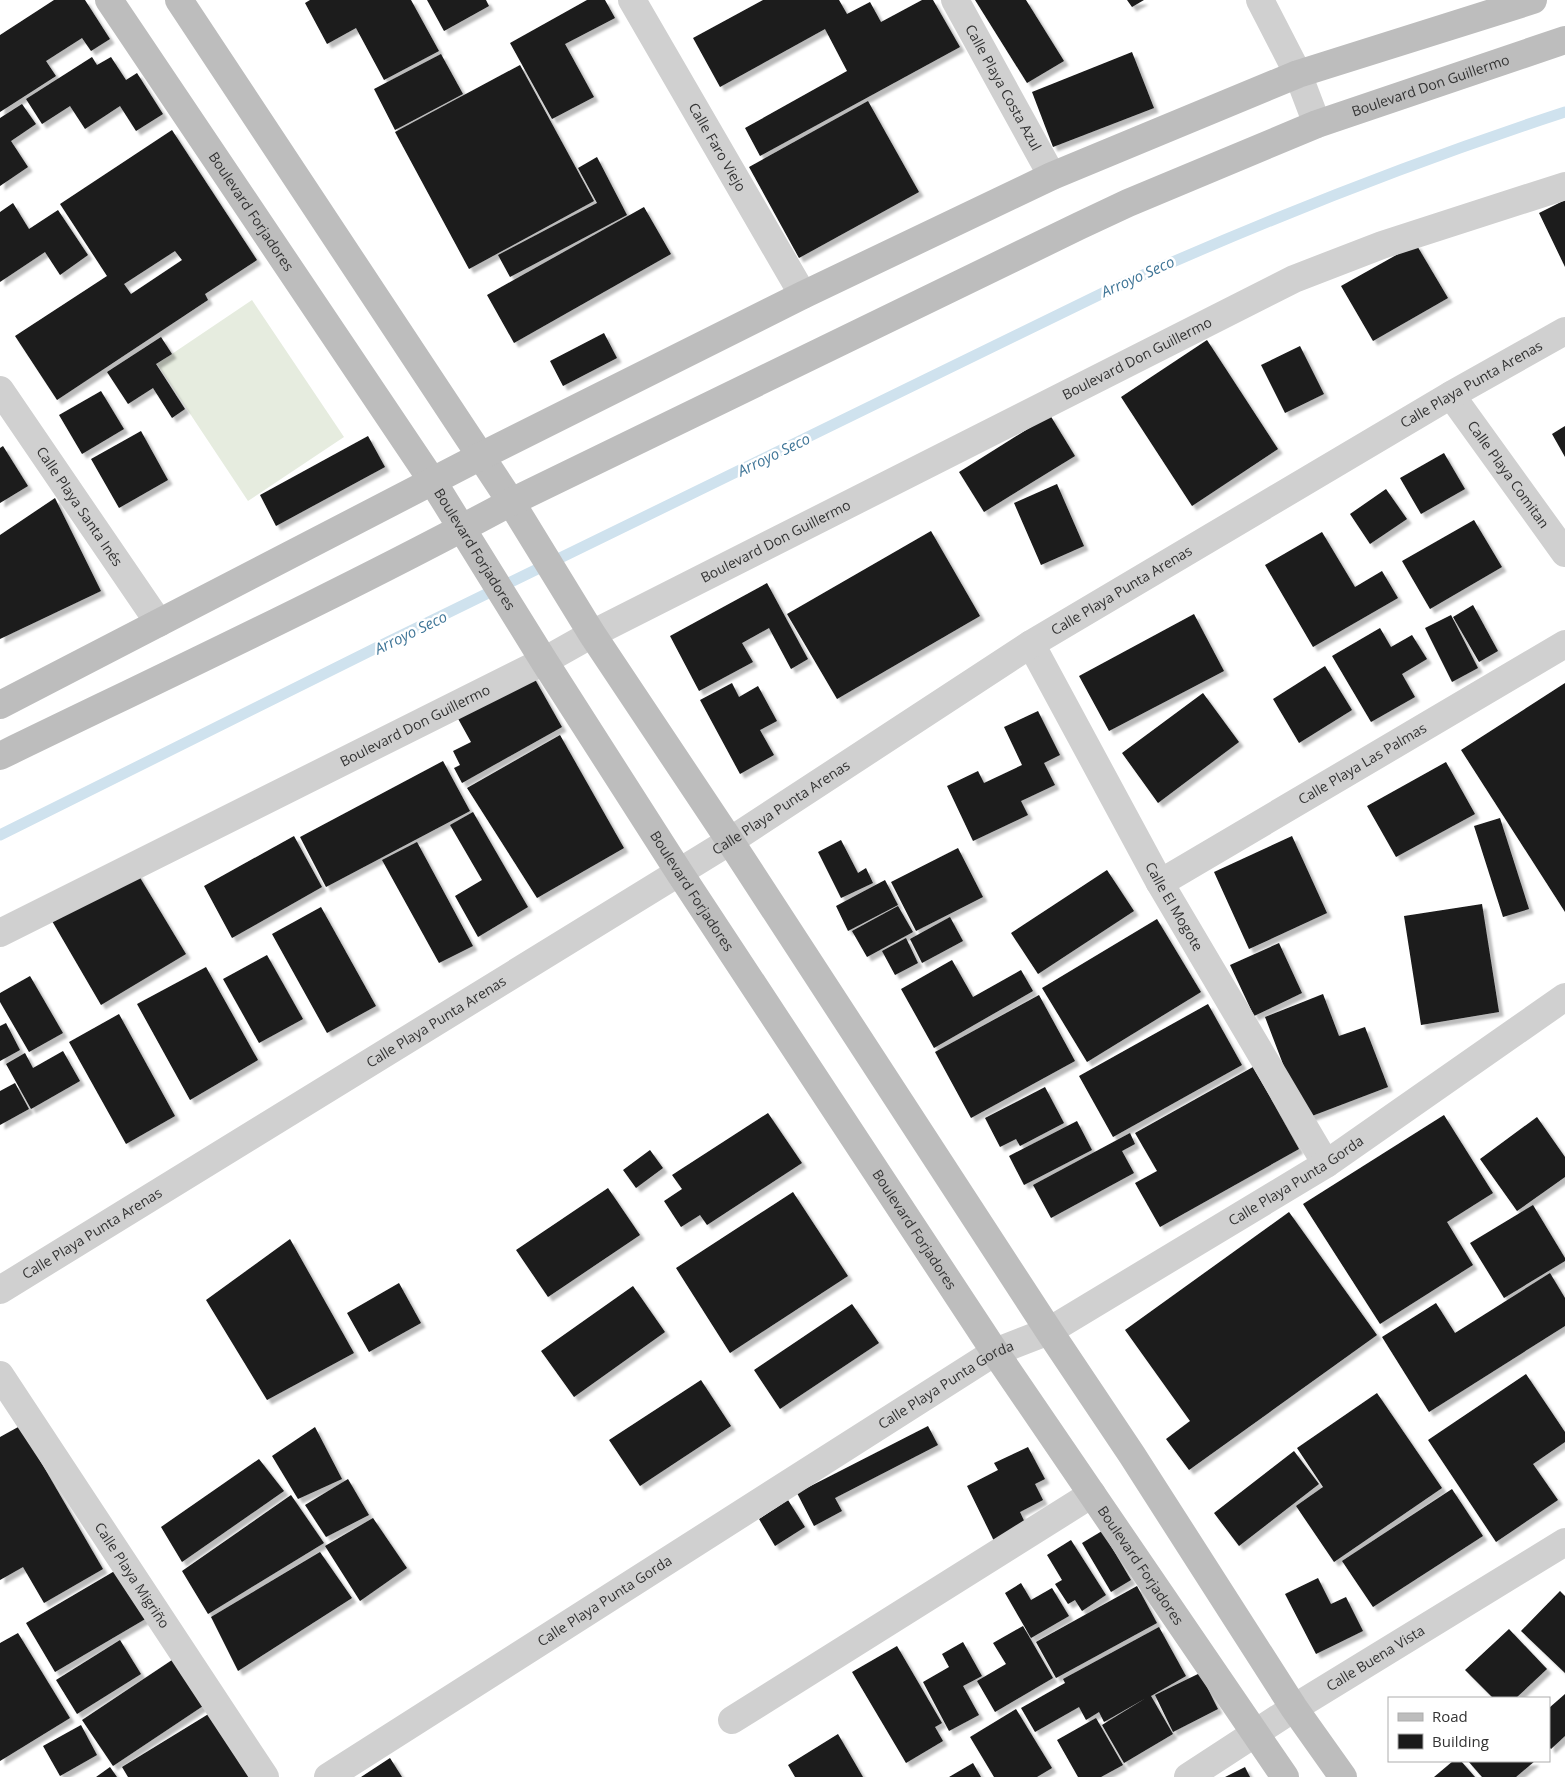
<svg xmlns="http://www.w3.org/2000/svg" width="1565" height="1777" font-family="'Open Sans',sans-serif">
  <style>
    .garden { fill: #e6ecdf }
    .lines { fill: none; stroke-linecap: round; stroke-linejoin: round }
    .stream { stroke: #cfe2ee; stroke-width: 11 }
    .building { fill: #1a1a1a; fill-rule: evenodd; filter: url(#shadow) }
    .street { stroke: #d0d0d0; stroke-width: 28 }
    .secondary { stroke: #bdbdbd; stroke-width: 28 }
    .labels { text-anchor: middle; stroke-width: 5; stroke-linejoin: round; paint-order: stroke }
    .street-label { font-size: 14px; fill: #333; stroke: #fff }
    .water-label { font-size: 15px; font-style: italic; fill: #3f7597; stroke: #fff }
  </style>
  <defs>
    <filter id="shadow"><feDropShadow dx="4.5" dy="4.5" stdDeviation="1" flood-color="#0004"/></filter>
  </defs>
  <rect width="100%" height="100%" fill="#fff"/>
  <!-- garden -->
  <path class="garden" d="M252 300 344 437 248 501 157 364Z"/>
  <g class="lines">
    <!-- stream -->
    <path class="stream" d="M0 835 388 642 1107 291C1256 224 1409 163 1565 112"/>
  </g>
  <!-- building -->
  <path class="building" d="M54 0H85L110 39 91 51 82 38 46 61 56 76 0 112V35Z
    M310 0H411L439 51 384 80 356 28 327 44 305 3Z
    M427 0H486L489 6 444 31Z
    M587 0H605L615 18 565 44 594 97 552 119 510 43Z
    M763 0H839L847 14 870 2 881 22 922 0H933L960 47 760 156 745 128 847 71 825 29 720 87 693 38Z
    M975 0H1026L1064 61 1027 83Z
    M1127 0H1144L1132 7Z
    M1132 52 1154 108 1053 147 1032 92Z
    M441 54 463 94 395 130 374 89Z
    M92 57 97 65 111 57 126 80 137 73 163 114 136 131 120 106 85 129 70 106 42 124 26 99Z
    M520 65 594 201 469 269 395 132Z
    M868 101 919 192 799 258 749 167Z
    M22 104 36 124 11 141 28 167 0 186V118Z
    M172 130 257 260 205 294 208 300 57 400 15 336 107 276 60 204ZM175 251 182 260 131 294 124 284Z
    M597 157 627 215 510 277 498 255 597 203 578 168Z
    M1565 200V267L1539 213Z
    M13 203 29 229 58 210 88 255 60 275 45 252 0 282V212Z
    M644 207 671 254 514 343 487 295Z
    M1416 244 1448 298 1373 341 1341 286Z
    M604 333 617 358 563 386 550 361Z
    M161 337 172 354 156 364 185 409 172 418 153 388 128 404 107 372Z
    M1207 340 1278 449 1192 506 1121 397Z
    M1300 346 1324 394 1285 413 1261 365Z
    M101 391 124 429 82 454 59 415Z
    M1050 415 1075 456 984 512 959 472Z
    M1565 426V457L1552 434Z
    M141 431 168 480 119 508 91 459Z
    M368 436 385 467 276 526 260 495Z
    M3 446 28 486 0 503V448Z
    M1444 453 1465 489 1421 514 1400 478Z
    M1057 484 1084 546 1041 565 1014 503Z
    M1386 489 1407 519 1370 544 1350 514Z
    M55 498 101 591 0 639V535Z
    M1474 520 1502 567 1430 609 1402 561Z
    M931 531 980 616 837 699 787 614Z
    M1322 532 1355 587 1382 571 1398 598 1313 647 1265 565Z
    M767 583 808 659 791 669 769 628 742 643 753 662 699 691 670 636Z
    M1473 605 1498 651 1479 662 1453 617Z
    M1194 614 1224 671 1109 731 1079 676Z
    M1451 615 1478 668 1452 682 1425 628Z
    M1380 628 1391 647 1412 635 1427 659 1402 674 1415 697 1371 722 1332 656Z
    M1325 666 1352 710 1299 743 1273 699Z
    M532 674 562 727 462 783 454 768 460 765 453 751 471 742 456 715Z
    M732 683 739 697 758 686 777 721 760 730 774 755 740 774 700 700Z
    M1565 683V912L1461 750Z
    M1203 693 1239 742 1158 803 1122 753Z
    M1038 711 1060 755 1044 763 1055 785 1021 801 1028 815 973 841 947 786 978 771 984 783 1022 765 1004 727Z
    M560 735 624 848 537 898 467 788Z
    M443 761 470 811 326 887 300 837Z
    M1446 762 1475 814 1396 857 1367 806Z
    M473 812 528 907 478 937 455 896 482 880 450 825Z
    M1500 818 1529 909 1503 917 1474 826Z
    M294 836 322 887 232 938 204 886Z
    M1292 836 1327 913 1249 949 1214 872Z
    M841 840 858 873 866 868 873 883 841 898 818 852Z
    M417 842 473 946 439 963 382 860Z
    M958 848 983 897 916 931 891 882Z
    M1107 870 1134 911 1038 974 1011 933Z
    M136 871 186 954 101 1005 52 921Z
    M885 880 898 905 848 931 836 906Z
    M1482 904 1499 1012 1421 1025 1404 916Z
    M898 906 913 932 867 957 852 931Z
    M321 907 376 1006 327 1033 272 934Z
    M950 917 963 941 922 963 910 939Z
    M1157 919 1201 992 1087 1062 1042 988Z
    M906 938 918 963 895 975 882 951Z
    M1279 943 1302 993 1254 1016 1230 965Z
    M267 955 303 1019 259 1043 223 979Z
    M952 960 973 997 1021 970 1033 991 934 1048 901 989Z
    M206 967 258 1060 190 1100 137 1004Z
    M30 976 63 1033 29 1052 0 1002V993Z
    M1323 994 1339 1036 1365 1027 1388 1087 1304 1119 1265 1017Z
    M1039 995 1075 1061 971 1118 935 1052Z
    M1208 1004 1242 1065 1113 1137 1079 1076Z
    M119 1014 175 1116 126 1144 69 1042Z
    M6 1023 20 1050 0 1061V1026Z
    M63 1051 80 1081 31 1109 6 1064 25 1053 33 1068Z
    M1253 1067 1299 1149 1160 1227 1135 1183 1157 1171 1135 1133Z
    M15 1083 29 1109 0 1125V1091Z
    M1045 1087 1064 1123 1020 1146 1016 1139 1000 1147 985 1118Z
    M768 1113 802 1163 707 1225 700 1215 681 1227 664 1201 682 1189 672 1175Z
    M1444 1115 1493 1193 1447 1222 1473 1265 1380 1324 1303 1204Z
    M1537 1117 1565 1157V1177L1517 1211 1480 1159Z
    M1077 1121 1092 1150 1024 1185 1009 1156Z
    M1130 1133 1135 1144 1122 1151 1134 1173 1051 1218 1033 1185Z
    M650 1150 663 1168 636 1188 623 1170Z
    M608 1188 640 1235 548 1297 516 1250Z
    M793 1192 848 1276 730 1353 676 1268Z
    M1533 1205 1565 1258V1261L1504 1298 1470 1243Z
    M1289 1212 1377 1335 1189 1470 1166 1439 1190 1421 1125 1330Z
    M290 1239 354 1353 267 1400 206 1300Z
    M1550 1273 1565 1298V1326L1429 1412 1382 1337 1436 1303 1455 1333Z
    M399 1283 421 1323 369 1352 347 1313Z
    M633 1286 665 1332 574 1397 541 1351Z
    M852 1304 879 1343 780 1409 754 1370Z
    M1526 1374 1565 1432V1442L1533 1464 1558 1500 1496 1542 1428 1440Z
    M701 1380 731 1426 640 1486 609 1440Z
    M1377 1393 1442 1488 1334 1562 1296 1506 1323 1487 1297 1448Z
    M20 1426 103 1569 44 1603 23 1567 0 1580V1437Z
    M928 1426 938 1445 835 1498 842 1511 814 1526 797 1493Z
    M315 1427 342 1479 298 1499 272 1456Z
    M1028 1447 1045 1479 1035 1484 1043 1500 1020 1512 1026 1525 994 1541 967 1486 998 1470 994 1463Z
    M1294 1451 1319 1484 1239 1546 1214 1513Z
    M259 1459 284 1491 182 1562 161 1527Z
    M348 1479 369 1515 326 1537 305 1505Z
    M1452 1489 1483 1536 1373 1607 1342 1561Z
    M291 1495 324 1543 208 1614 182 1571Z
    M788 1500 805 1527 775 1546 759 1519Z
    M373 1518 407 1568 360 1601 325 1546Z
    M1102 1531 1131 1580 1111 1592 1082 1543Z
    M1071 1540 1106 1595 1082 1611 1075 1600 1068 1604 1055 1584 1062 1580 1047 1555Z
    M320 1552 352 1598 238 1671 211 1617Z
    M118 1569 147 1618 55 1672 26 1623Z
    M1318 1578 1331 1604 1346 1597 1363 1631 1316 1654 1285 1594Z
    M1021 1583 1031 1600 1052 1588 1069 1616 1031 1638 1005 1593Z
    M1137 1586 1157 1623 1056 1678 1036 1642Z
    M1560 1591 1565 1596V1673L1521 1631Z
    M1023 1626 1053 1678 995 1712 977 1681 1006 1664 993 1643Z
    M1159 1627 1186 1676 1151 1696 1173 1734 1124 1763 1102 1725 1146 1698 1104 1722 1099 1712 1086 1720 1079 1707 1035 1732 1021 1708 1065 1683 1063 1679Z
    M1509 1629 1547 1669 1516 1698H1493L1465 1670Z
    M18 1633 70 1718 0 1761V1643Z
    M120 1640 141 1674 77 1714 56 1680Z
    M963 1642 982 1676 963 1686 979 1715 949 1731 923 1682 949 1667 942 1654Z
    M897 1646 942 1723 935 1727 943 1741 906 1763 852 1672Z
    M175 1658 206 1704 113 1766 82 1720Z
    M1200 1673 1218 1709 1173 1732 1155 1695Z
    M1565 1694V1736L1551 1749 1549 1747V1708Z
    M1016 1709 1052 1768 1037 1777H994L970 1737Z
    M215 1710 256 1777H128L122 1767Z
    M1096 1718 1123 1765 1101 1777H1078L1057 1740Z
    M81 1725 97 1755 60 1776 43 1746Z
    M838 1734 863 1777H795L788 1765Z
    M390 1758 402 1777H361Z
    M1453 1761H1461L1475 1777H1434Z
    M1468 1761H1535L1516 1777H1482Z
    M973 1763 981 1777H949Z
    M110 1767 117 1777H96Z
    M1245 1767 1250 1777H1225Z"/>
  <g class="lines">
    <!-- street -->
    <g class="street">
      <path id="s1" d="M632 0 803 295"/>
      <path id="s2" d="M955 0 1052 176"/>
      <path d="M1260 0 1298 74 1317 124"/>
      <path id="s3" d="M0 390 159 623"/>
      <path id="s4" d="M1451 395 1565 553"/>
      <path id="s5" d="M1031 644 1160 883 1326 1164"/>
      <path id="s6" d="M1160 883 1565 644"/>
      <path id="s7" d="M0 933 544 661 592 634 1294 279 1382 245 1565 186"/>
      <path id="s8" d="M0 1290 730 841 1031 644 1451 395 1565 331"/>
      <path id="s9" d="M0 1375 265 1777"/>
      <path d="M732 1720 1092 1494"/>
      <path id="s10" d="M328 1777 995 1352 1049 1331 1326 1164 1565 997"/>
      <path id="s11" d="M1188 1777 1294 1708 1565 1542"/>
    </g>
    <!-- secondary -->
    <g class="secondary">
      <path id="s12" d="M109 0 433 482 544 661 679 872 995 1352 1285 1777"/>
      <path d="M179 0 511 502 592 634 730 841 1049 1331 1132 1455 1294 1708 1343 1777"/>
      <path d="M0 705 481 456 803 295 1052 176 1298 74 1533 0"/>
      <path id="s13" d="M0 756C171 673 344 592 511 502L1079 226 1128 203 1317 124 1565 40"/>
    </g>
  </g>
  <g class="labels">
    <!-- street labels -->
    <g class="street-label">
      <text dy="5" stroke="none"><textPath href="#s13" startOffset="1581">Boulevard Don Guillermo</textPath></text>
      <text dy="5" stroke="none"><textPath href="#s2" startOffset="100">Calle Playa Costa Azul</textPath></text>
      <text dy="5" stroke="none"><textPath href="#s1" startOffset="170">Calle Faro Viejo</textPath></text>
      <text dy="5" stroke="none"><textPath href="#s12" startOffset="255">Boulevard Forjadores</textPath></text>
      <text dy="5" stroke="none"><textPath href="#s7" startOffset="1274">Boulevard Don Guillermo</textPath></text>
      <text dy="5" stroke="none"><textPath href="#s8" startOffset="1728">Calle Playa Punta Arenas</textPath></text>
      <text dy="5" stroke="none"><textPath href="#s4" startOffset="98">Calle Playa Comitan</textPath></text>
      <text dy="5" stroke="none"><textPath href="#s3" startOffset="141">Calle Playa Santa Inés</textPath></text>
      <text dy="5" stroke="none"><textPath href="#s7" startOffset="869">Boulevard Don Guillermo</textPath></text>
      <text dy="5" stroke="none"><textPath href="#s12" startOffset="660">Boulevard Forjadores</textPath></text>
      <text dy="5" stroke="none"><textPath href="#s8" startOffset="1322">Calle Playa Punta Arenas</textPath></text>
      <text dy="5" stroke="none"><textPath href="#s7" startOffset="464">Boulevard Don Guillermo</textPath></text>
      <text dy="5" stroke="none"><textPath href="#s6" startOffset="235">Calle Playa Las Palmas</textPath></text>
      <text dy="5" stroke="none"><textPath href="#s8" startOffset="918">Calle Playa Punta Arenas</textPath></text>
      <text dy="5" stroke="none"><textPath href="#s12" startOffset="1065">Boulevard Forjadores</textPath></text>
      <text dy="5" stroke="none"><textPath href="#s5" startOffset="299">Calle El Mogote</textPath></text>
      <text dy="5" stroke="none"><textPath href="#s8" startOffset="512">Calle Playa Punta Arenas</textPath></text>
      <text dy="5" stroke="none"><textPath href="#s10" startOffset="1138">Calle Playa Punta Gorda</textPath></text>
      <text dy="5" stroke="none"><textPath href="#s12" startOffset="1470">Boulevard Forjadores</textPath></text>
      <text dy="5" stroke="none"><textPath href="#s8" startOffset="108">Calle Playa Punta Arenas</textPath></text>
      <text dy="5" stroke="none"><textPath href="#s10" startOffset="732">Calle Playa Punta Gorda</textPath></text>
      <text dy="5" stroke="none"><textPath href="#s12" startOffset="1875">Boulevard Forjadores</textPath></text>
      <text dy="5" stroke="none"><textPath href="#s9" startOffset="240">Calle Playa Migriño</textPath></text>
      <text dy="5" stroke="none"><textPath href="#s10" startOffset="328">Calle Playa Punta Gorda</textPath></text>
      <text dy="5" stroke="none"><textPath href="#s11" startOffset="222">Calle Buena Vista</textPath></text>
    </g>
    <!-- water labels -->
    <g class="water-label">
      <text transform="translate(1138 277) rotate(-24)" y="5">Arroyo Seco</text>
      <text transform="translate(774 455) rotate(-26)" y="5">Arroyo Seco</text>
      <text transform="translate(411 633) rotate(-26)" y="5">Arroyo Seco</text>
    </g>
  </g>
  <!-- legend -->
  <rect x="1388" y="1697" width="162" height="65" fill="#ffffff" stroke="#adadad"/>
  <rect x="1398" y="1713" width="25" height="8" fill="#bdbdbd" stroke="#adadad"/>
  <text x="1432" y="1722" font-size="15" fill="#333333">Road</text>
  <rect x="1398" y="1734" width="25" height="15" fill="#1a1a1a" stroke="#adadad"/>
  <text x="1432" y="1747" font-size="15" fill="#333333">Building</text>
</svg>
